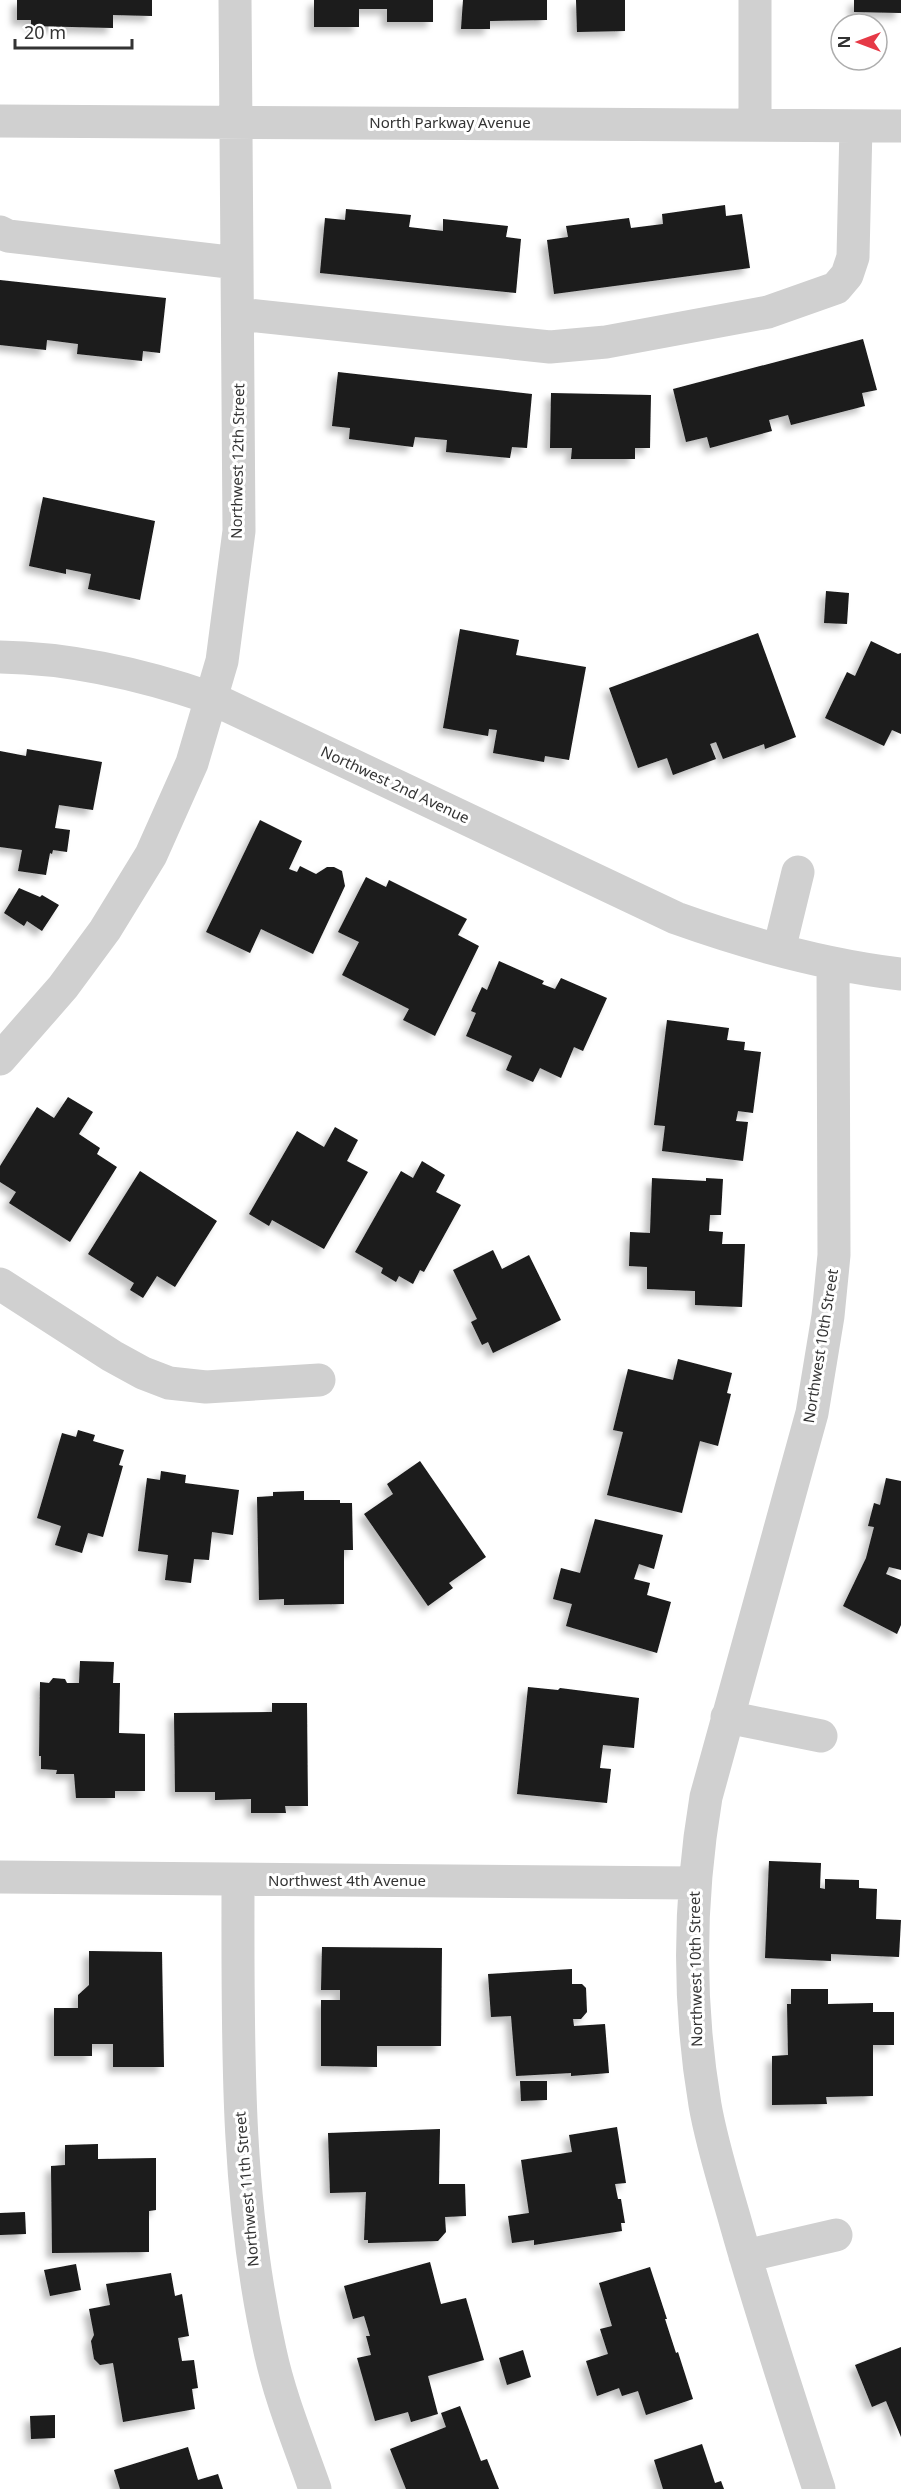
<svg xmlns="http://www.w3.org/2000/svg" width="901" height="2489" font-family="'Noto Sans',sans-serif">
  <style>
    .building { fill: #1a1a1a; filter: url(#shadow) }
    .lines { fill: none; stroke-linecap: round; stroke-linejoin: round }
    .minor { stroke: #d0d0d0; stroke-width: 33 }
    .labels { text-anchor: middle; stroke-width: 6; stroke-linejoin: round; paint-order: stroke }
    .street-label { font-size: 15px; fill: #333; stroke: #fff }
  </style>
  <defs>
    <filter id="shadow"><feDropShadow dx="-5.5" dy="5.5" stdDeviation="3" flood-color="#0004"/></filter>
  </defs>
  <rect width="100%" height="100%" fill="#fff"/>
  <!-- building -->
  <path class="building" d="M17 0H152V16L113 15V28L31 26V20H17Z
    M314 0H433V22H387V9H359V27H314Z
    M463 0H547V20L490 21V29H461Z
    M576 0H625V31L577 32Z
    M854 0H901V13L854 12Z
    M725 205 726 216 742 214 750 268 554 294 547 240 568 237 566 226 629 218 631 228 663 224 662 214Z
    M346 209 411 215 409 227 443 231V219L508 226 506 237 521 239 516 293 320 273 325 218 345 220Z
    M0 280 166 298 160 353 143 351 142 361 77 354 78 344 47 340 46 350 0 345Z
    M863 339 877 390 862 393 865 406 791 425 788 415 769 420 772 431 710 448 707 437 686 442 673 389Z
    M338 372 532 394 527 448 512 447 510 458 446 452 447 440 415 437 413 447 349 439 350 428 332 426Z
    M551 393 651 395 650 448H635V459H571L572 448H550Z
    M43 497 155 521 140 600 88 589 91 574 66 569V574L29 566Z
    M826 591 849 593 847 624 824 623Z
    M460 629 519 640 516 655 586 667 569 760 545 756 544 762 493 753 497 730 489 729 488 736 443 728Z
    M758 633 796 737 765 749 764 744 723 759 716 742 710 744 716 759 673 775 667 758 638 768 609 688Z
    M871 641 898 654 901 653V734L892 730 884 746 825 718 847 672 855 676Z
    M27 749 102 762 93 810 59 805 55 828 70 830 67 852 53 850 52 854 50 853 46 875 18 871 22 850 0 847V751L26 756Z
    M260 820 302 841 289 869 297 872 300 866 316 874 327 867H334L342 871 345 886 313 954 261 929 250 953 206 932Z
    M366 877 386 887 389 880 467 919 458 935 479 946 435 1036 403 1020 409 1009 342 975 359 942 338 932Z
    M19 888 40 897 42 895 59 905 42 931 27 921 24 926 4 913Z
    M499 961 544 981 542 984 555 989 561 978 607 998 583 1051 574 1047 561 1078 540 1068 533 1082 506 1070 512 1056 466 1036 476 1013 471 1011 482 987 487 990Z
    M667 1020 729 1028 727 1040 745 1042 744 1050 761 1052 753 1113 738 1111 736 1121 748 1122 743 1161 662 1151 665 1126 654 1125Z
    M68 1097 93 1112 79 1134 100 1148 97 1154 117 1167 70 1242 9 1203 16 1192 0 1182V1166L37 1107 54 1118Z
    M335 1127 358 1140 347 1161 368 1172 324 1249 272 1220 269 1226 249 1214 297 1131 324 1147Z
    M422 1161 445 1175 436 1192 461 1205 424 1272 420 1270 413 1284 399 1276 396 1282 381 1273 383 1268 355 1252 401 1171 413 1178Z
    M140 1171 217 1221 175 1287 157 1276 143 1298 130 1290 134 1283 88 1254Z
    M652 1178 706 1181V1178L723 1179 721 1215H710L709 1231 723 1232 722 1244H745L742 1307 695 1305V1291L647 1289V1267L629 1266 630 1232 650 1233Z
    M493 1250 502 1269 529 1255 561 1320 493 1353 488 1342 482 1345 471 1322 477 1319 453 1270Z
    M678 1359 732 1373 727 1393 731 1394 718 1446 700 1441 682 1513 607 1495 623 1432 613 1430 628 1369 673 1380Z
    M78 1430 95 1435 93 1441 124 1450 119 1465 123 1466 103 1537 88 1533 82 1553 55 1545 61 1526 37 1518 62 1433 76 1437Z
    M420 1461 486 1557 449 1583 453 1588 428 1606 364 1514 393 1494 387 1484Z
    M161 1471 186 1475 185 1483 239 1490 233 1535 212 1532 209 1560 194 1559 191 1583 165 1580 168 1555 138 1551 147 1478 160 1480Z
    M886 1478 901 1481V1570L889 1567 886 1574 901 1580V1625L897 1634 843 1606 866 1558 874 1527 868 1526 874 1503 880 1505Z
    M304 1491V1500H340V1503H352L353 1550H344V1604L284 1605V1599L259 1600 257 1497 273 1496V1492Z
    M595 1519 663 1535 654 1569 639 1564 634 1579 650 1583 647 1595 671 1602 657 1653 566 1626 572 1604 553 1599 561 1568 580 1573Z
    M80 1661 114 1662 113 1683H120L119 1733 145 1734V1791H115V1798H76L74 1774H56L57 1770 41 1769V1756H39L40 1682 49 1683 53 1678 65 1679 67 1683H79Z
    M528 1687 558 1690 560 1688 639 1698 634 1748 603 1745 600 1768 611 1769 607 1803 517 1794Z
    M272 1703H307L308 1806H285L286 1813H251V1799L215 1800V1792H175L174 1713 272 1712Z
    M769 1861 821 1863 820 1888 825 1889V1879L859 1880V1888L877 1889 876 1919 901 1920 899 1957 831 1954V1961L765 1958Z
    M322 1947 442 1948 441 2046H377V2067L321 2066V2000H340V1990H321Z
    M89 1951 162 1952 164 2067H113V2044H92V2056H54V2008H78V1995L89 1985Z
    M572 1969V1984H582L586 1988 587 2012 581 2019H573L574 2026 605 2024 609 2073 571 2076V2073L516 2076 511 2016 491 2017 488 1974Z
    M791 1989H828V2004L873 2003V2012H894V2045H873V2096L826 2097 827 2104 772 2105V2056L788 2055 787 2004H791Z
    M520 2081H547V2100L521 2101Z
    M617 2127 626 2183 615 2184 618 2199H621L625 2223H621L622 2231 534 2245V2240L512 2243 508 2216 529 2213 521 2160 572 2152 569 2135Z
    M440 2129 439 2184H465L466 2216 445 2217 446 2232 438 2241 368 2243V2240H364L366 2192 330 2193 328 2133Z
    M98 2144V2159L156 2158V2210L149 2211V2252L52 2253 51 2166 65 2165V2145Z
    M25 2212 26 2234 0 2235V2213Z
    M430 2262 441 2304 466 2298 484 2360 428 2376 438 2414 411 2422 408 2412 375 2421 357 2358 371 2355 366 2336H370L364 2316 353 2319 344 2286Z
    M76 2264 81 2290 50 2296 44 2270Z
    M650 2267 667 2319H665L676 2353 678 2352 693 2399 646 2415 638 2391 622 2396 619 2388 597 2396 586 2361 608 2354 600 2329 612 2326 599 2283Z
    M171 2273 175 2296 182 2294 189 2336 178 2338 182 2361 194 2360 198 2388 192 2389 195 2409 123 2422 113 2363 100 2365 94 2359 91 2341 94 2335 89 2309 110 2305 106 2284Z
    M901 2347V2437L886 2401 872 2407 855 2365Z
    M523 2350 531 2377 507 2385 499 2358Z
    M460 2406 481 2461 487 2459 499 2489H406L390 2449 446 2427 441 2413Z
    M55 2415V2438L31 2439 30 2416Z
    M702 2444 715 2483 721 2481 724 2489H663L654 2460Z
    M188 2447 198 2480 218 2474 223 2489H120L114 2470Z"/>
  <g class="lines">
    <!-- minor -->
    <path class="minor" d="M0 121 901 126
      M755 125V0
      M0 232 8 236 237 263
      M238 314 550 347 606 342 768 312 836 288 847 275 853 257 856 126
      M0 657C72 658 144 675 211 698L676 918C749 944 824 965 901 974
      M779 950 798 872
      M0 1059 63 987 105 930 151 855 192 763 222 661 239 531 235 0
      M0 1284 112 1356 143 1373 169 1383 206 1387 319 1380
      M727 1717 821 1736
      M0 1877 695 1883
      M238 1880C238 2038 235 2196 270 2351 280 2398 299 2443 315 2489
      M745 2256 836 2235
      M819 2489C790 2401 761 2313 736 2224 725 2185 712 2145 705 2105 688 2004 689 1898 706 1797L812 1413 828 1316 834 1255 833 964"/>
  </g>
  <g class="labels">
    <!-- street labels -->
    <g class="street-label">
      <text x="450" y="128">North Parkway Avenue</text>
      <text transform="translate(238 461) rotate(-89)" y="5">Northwest 12th Street</text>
      <text transform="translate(395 785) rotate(25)" y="5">Northwest 2nd Avenue</text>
      <text transform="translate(821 1346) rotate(-81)" y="5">Northwest 10th Street</text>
      <text x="347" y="1886">Northwest 4th Avenue</text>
      <text transform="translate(696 1969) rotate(-91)" y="5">Northwest 10th Street</text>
      <text transform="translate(247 2189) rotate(-95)" y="5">Northwest 11th Street</text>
    </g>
  </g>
  <!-- north arrow -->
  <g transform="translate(859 42) rotate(270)"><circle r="28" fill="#ffffff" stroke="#adadad" stroke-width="1.5"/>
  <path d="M0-4.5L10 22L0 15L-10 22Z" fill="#e63946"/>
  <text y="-9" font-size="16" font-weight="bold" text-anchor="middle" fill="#333333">N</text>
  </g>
  <!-- scale -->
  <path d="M15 39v9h117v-9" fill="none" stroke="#333333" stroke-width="3"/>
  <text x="24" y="39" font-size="18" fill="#333333" stroke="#ffffff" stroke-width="4.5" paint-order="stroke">20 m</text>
</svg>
